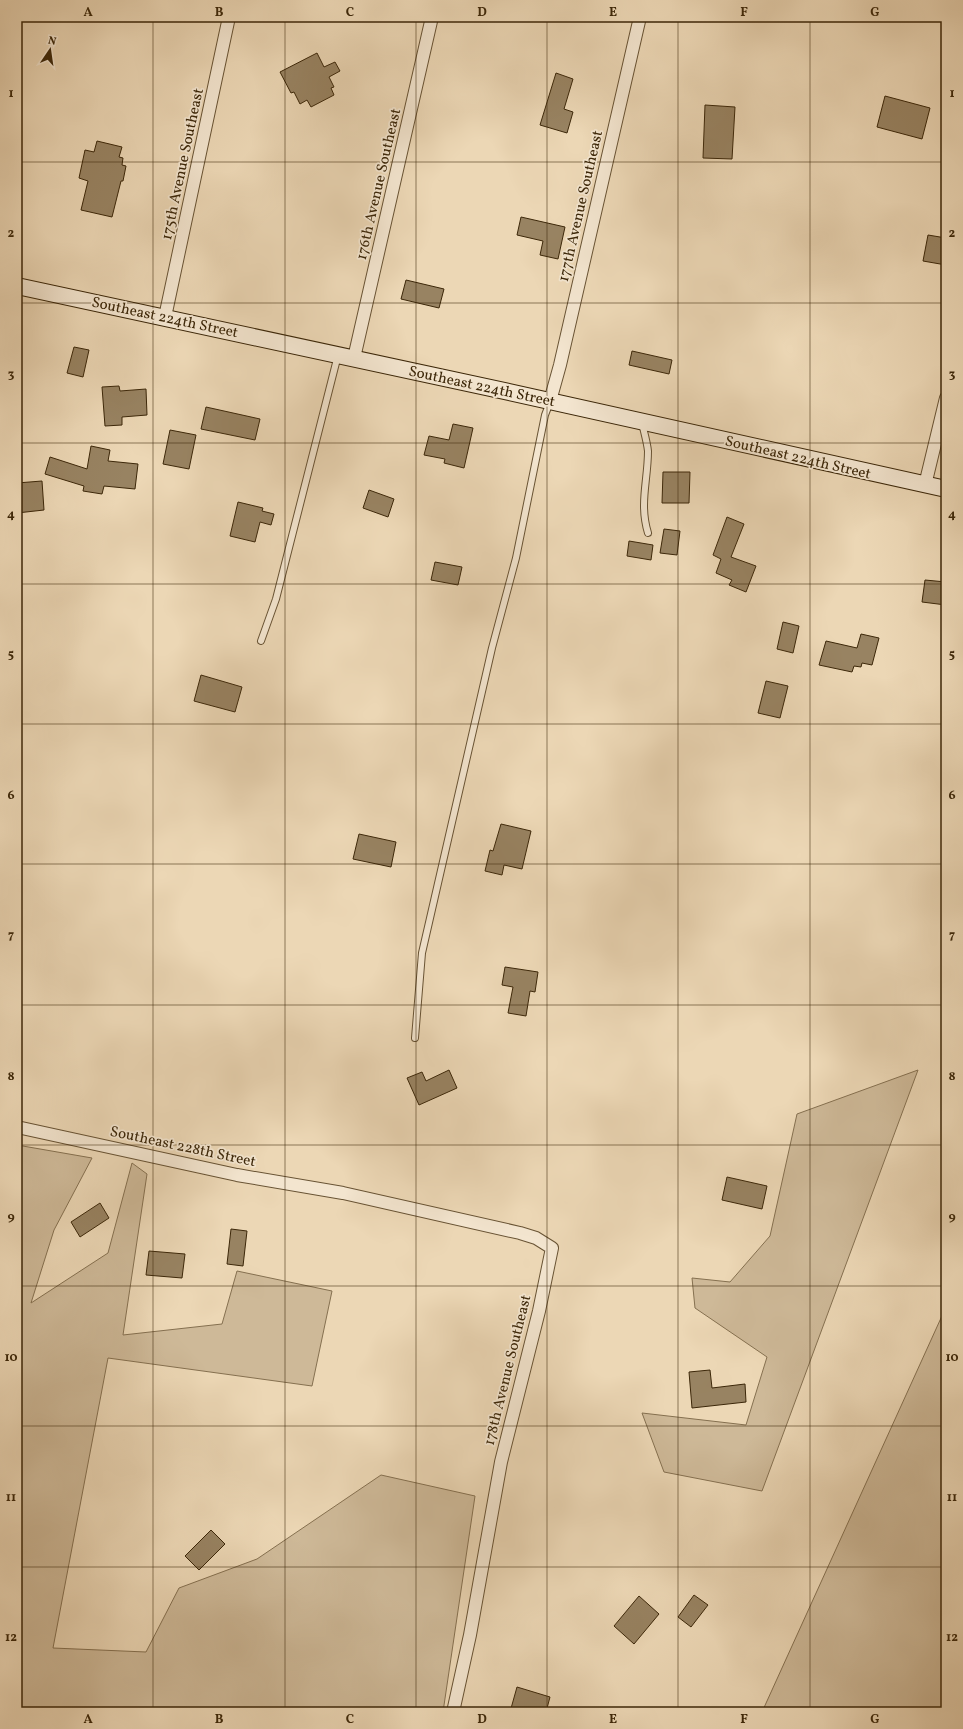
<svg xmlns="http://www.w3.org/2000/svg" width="963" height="1729" font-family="Vollkorn,serif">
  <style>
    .green { fill: #ceb998; stroke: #857050 }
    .building { fill: #988362; stroke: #3c2709 }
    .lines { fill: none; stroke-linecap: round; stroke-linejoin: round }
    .lane-casing { stroke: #685334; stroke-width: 8 }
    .street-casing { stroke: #685334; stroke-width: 14 }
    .secondary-casing { stroke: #3c2709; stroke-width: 18 }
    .lane { stroke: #f3e5cf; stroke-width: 6 }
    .street { stroke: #f3e5cf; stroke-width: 12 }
    .secondary { stroke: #f3e5cf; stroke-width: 16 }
    .grid { fill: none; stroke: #3c2709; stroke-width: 1; stroke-opacity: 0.55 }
    .labels { text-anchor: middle; stroke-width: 3.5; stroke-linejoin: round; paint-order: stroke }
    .street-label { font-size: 15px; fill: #3c2709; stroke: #f3e5cf }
    .neatline { fill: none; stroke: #3c2709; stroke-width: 1.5 }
    .grid-label { font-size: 13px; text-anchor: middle; font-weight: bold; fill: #3c2709 }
  </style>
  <rect width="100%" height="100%" fill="#ecd7b5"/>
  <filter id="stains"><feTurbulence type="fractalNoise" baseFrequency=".005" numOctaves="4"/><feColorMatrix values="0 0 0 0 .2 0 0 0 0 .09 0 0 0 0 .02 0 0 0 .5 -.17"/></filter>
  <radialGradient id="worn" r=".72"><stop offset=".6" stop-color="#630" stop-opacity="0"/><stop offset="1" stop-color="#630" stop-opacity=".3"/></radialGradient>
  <!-- green -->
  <path class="green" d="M918 1070 762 1491 664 1472 642 1413 746 1425 767 1357 695 1308 692 1278 730 1282 770 1236 797 1114Z
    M17 1145 92 1158 54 1230 31 1303 108 1253 132 1163 147 1174 123 1335 222 1324 237 1271 332 1291 312 1386 108 1358 53 1648 146 1652 179 1588 257 1559 381 1475 475 1496 443 1712H17Z
    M946 1307V1712H762Z"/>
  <!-- building -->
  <path class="building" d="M317 53 324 67 335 62 340 71 329 77 334 87 331 88 334 95 311 107 307 100 300 104 294 92 291 93 280 72Z
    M556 73 573 79 564 109 573 112 567 133 540 125Z
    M885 96 930 108 922 139 877 127Z
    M705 105 735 107 732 159 703 158Z
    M97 141 122 147 119 157 123 158 122 165 126 166 123 181H121L112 217 81 210 88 181 79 178 85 150 94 152Z
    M521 217 565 227 558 259 540 255 543 241 517 235Z
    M928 235 946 238V265L923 261Z
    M406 280 444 289 439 308 401 299Z
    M74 347 89 350 83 377 67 373Z
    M632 351 672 360 669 374 629 365Z
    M119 386 120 391 146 389 147 415 122 417V425L105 426 102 387Z
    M206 407 260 419 255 440 201 429Z
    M453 424 473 428 464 468 444 463 445 459 424 455 429 436 449 440Z
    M170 430 196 435 189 469 163 464Z
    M91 446 110 450 108 461 138 464 135 489 104 486 102 494 83 491 84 486 45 474 50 457 87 469Z
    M663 472H690L689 503H662Z
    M42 481 44 510 17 513V483Z
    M369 490 394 499 388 517 363 508Z
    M238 502 263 508 262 511 274 514 271 525 260 522 255 542 230 536Z
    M727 517 744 524 731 557 756 566 746 592 729 585 732 580 716 573 721 559 713 555Z
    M664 529 680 531 677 555 660 553Z
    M629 541 653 545 651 560 627 556Z
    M435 562 462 567 458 585 431 580Z
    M925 580 946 582V605L922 602Z
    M783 622 799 626 793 653 777 649Z
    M861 634 879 638 872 665 862 663 861 667 854 666 852 672 819 665 826 641 857 648Z
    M201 675 242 687 235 712 194 701Z
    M766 681 788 686 780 718 758 713Z
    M501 824 531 831 522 869 504 865 502 875 485 871 490 850 493 851Z
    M359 834 396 842 391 867 353 859Z
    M505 967 538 972 535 992 530 991 526 1016 508 1013 513 987 502 985Z
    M449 1070 457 1088 419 1105 407 1078 422 1072 426 1081Z
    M727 1177 767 1186 762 1209 722 1200Z
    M100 1203 109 1218 80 1237 71 1222Z
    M231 1229 247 1231 243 1266 227 1264Z
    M149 1251 185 1254 182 1278 146 1275Z
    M710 1370 712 1388 745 1384 746 1402 692 1408 689 1372Z
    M211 1530 225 1544 199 1570 185 1556Z
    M694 1595 708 1605 691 1627 678 1617Z
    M639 1596 659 1614 634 1644 614 1626Z
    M517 1687 550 1697 546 1712H510Z"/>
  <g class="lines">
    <!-- lane casing -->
    <g class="lane-casing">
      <path id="lane" d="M642 423C644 432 647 442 648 451 648 480 639 504 648 533
        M944 487 946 475
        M261 641 276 599 338 355
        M415 1038 422 953 492 648 516 558 545 415 550 402"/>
    </g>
    <!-- street casing -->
    <g class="street-casing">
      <path id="street" d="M165 317 229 17
        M354 358 432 17
        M550 401 560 365 640 17
        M925 485 946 398
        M17 1127 237 1175 343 1193 520 1233 536 1238 552 1248 539 1311 501 1462 470 1635 453 1712"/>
    </g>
    <!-- secondary casing -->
    <g class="secondary-casing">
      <path id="secondary" d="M17 286 509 392 946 489"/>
    </g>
    <!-- lane -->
    <use href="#lane" class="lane"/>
    <!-- street -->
    <use href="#street" class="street"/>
    <!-- secondary -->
    <use href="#secondary" class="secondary"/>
  </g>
  <!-- grid -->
  <path class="grid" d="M153 17V1712M285 17V1712M416 17V1712M547 17V1712M678 17V1712M810 17V1712M17 162H946M17 303H946M17 443H946M17 584H946M17 724H946M17 864H946M17 1005H946M17 1145H946M17 1286H946M17 1426H946M17 1567H946"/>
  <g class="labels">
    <!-- street labels -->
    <g class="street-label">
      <text transform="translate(182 164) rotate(-78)" y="5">175th Avenue Southeast</text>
      <text transform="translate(378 184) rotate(-77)" y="5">176th Avenue Southeast</text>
      <text transform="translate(580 206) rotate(-77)" y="5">177th Avenue Southeast</text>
      <text transform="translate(165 317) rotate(12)" y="5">Southeast 224th Street</text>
      <text transform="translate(482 386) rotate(12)" y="5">Southeast 224th Street</text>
      <text transform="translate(798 457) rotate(13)" y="5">Southeast 224th Street</text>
      <text transform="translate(183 1146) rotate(12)" y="5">Southeast 228th Street</text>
      <text transform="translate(507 1370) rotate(-76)" y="5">178th Avenue Southeast</text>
    </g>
  </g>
  <!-- margin -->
  <rect width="963" height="1729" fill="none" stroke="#ecd7b5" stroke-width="44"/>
  <!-- north arrow -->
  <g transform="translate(50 50) rotate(13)" stroke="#f3e5cf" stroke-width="3" paint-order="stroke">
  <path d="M0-3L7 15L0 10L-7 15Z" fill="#3c2709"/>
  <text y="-6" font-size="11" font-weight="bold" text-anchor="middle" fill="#3c2709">N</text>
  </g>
  <rect x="22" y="22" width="919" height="1685" class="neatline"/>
  <g class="grid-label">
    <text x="88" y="16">A</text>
    <text x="219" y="16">B</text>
    <text x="350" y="16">C</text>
    <text x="482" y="16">D</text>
    <text x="613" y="16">E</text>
    <text x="744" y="16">F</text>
    <text x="875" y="16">G</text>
    <text x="11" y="97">1</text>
    <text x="952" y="97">1</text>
    <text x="11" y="237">2</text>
    <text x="952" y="237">2</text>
    <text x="11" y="378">3</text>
    <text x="952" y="378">3</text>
    <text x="11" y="518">4</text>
    <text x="952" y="518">4</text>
    <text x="11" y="658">5</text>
    <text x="952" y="658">5</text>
    <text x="11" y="799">6</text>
    <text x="952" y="799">6</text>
    <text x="11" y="939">7</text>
    <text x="952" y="939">7</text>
    <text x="11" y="1080">8</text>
    <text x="952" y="1080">8</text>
    <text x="11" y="1220">9</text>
    <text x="952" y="1220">9</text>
    <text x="11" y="1361">10</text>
    <text x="952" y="1361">10</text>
    <text x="11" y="1501">11</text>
    <text x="952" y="1501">11</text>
    <text x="11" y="1641">12</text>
    <text x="952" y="1641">12</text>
    <text x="88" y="1723">A</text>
    <text x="219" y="1723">B</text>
    <text x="350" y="1723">C</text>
    <text x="482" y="1723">D</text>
    <text x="613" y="1723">E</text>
    <text x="744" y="1723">F</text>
    <text x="875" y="1723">G</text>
  </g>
  <rect width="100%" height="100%" filter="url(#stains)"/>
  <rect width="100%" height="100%" fill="url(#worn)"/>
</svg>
